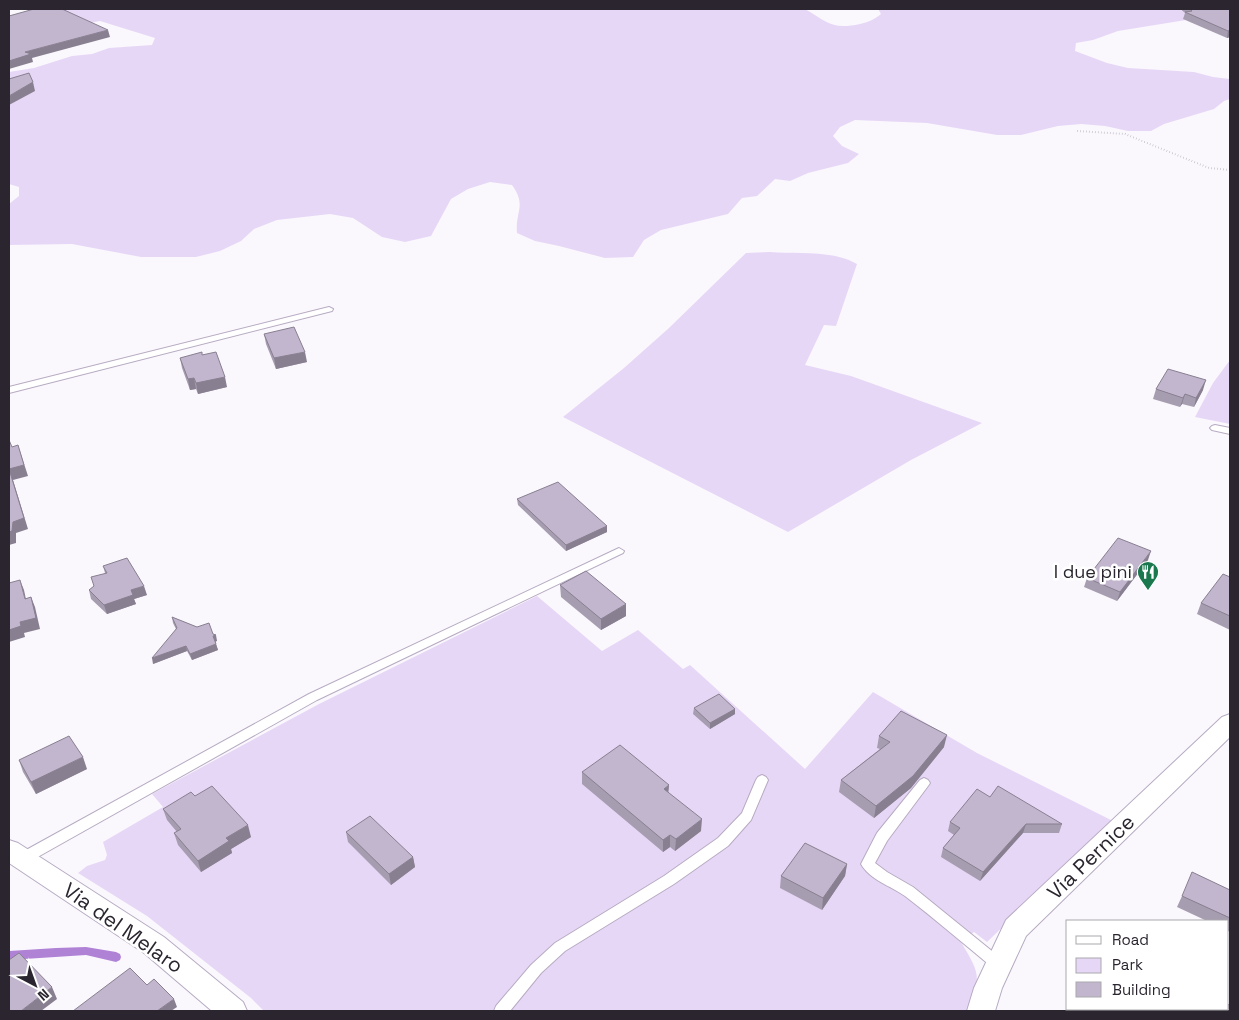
<svg xmlns="http://www.w3.org/2000/svg" width="1239" height="1020" font-family="'Space Grotesk',sans-serif">
  <style>
    .green { fill: #e7d7f7 }
    .lines { fill: none; stroke-linecap: round; stroke-linejoin: round }
    .stream { fill: #b082d6; fill-rule: evenodd }
    .service-casing { stroke: #b7abc2; stroke-width: 2 }
    .minor-casing { stroke: #b7abc2; stroke-width: 2 }
    .path { stroke: #aba8ae; stroke-width: 2; stroke-dasharray: 0.5 2.5; stroke-linecap: butt }
    .service { fill: #fff; fill-rule: evenodd }
    .minor { fill: #fff; fill-rule: evenodd }
    .wall { fill: #a79db1 }
    .shaded-wall { fill: #887f90 }
    .building { fill: #c2b6ce; stroke: #887f90 }
    .labels { text-anchor: middle; stroke-width: 5; stroke-linejoin: round; paint-order: stroke }
    .poi-label { font-size: 18px; fill: #2a252e; stroke: #fff; text-anchor: end }
    .near-street-label { font-size: 21px; fill: #2a252e; stroke: #fff }
  </style>
  <rect width="100%" height="100%" fill="#faf8fd"/>
  <!-- green -->
  <path class="green" d="M59 9H805C827 22 832 30 860 24 868 22 874 20 881 14L878 9H1179L1185 13 1186 20 1118 31 1093 40 1076 43 1075 51 1107 63 1128 68 1194 72 1213 77 1230 79V99L1224 101 1214 109 1164 124 1151 131H1128L1105 126 1081 124 1058 126 1021 135H997L927 123 855 120 840 127 833 136 842 146 859 154 848 163 808 173 790 181 775 179 757 196 742 198 728 214 661 230 644 240 633 257 605 258 559 246 535 241 517 233C515 211 527 206 512 185L490 182 468 189 451 199 431 236 405 242 382 237 353 218 330 214 277 220 254 229 241 241 220 251 196 257H141L72 244 9 245V204L19 196V187L9 184V72L34 68 72 56 92 54 109 48 152 45 155 38 100 21 79 25Z
    M770 252C797 254 833 250 857 264L836 326 824 325 805 365 851 376 982 423 911 460 788 532 563 417 624 368 669 328 746 253Z
    M1230 360V424L1195 417 1213 383Z
    M537 596 602 651 638 630 683 669 690 665 805 769 873 692 977 753 1113 821 987 942 974 932 961 942C980 974 981 975 969 1011H264L251 998 147 916 78 873 87 866 105 860 107 855 103 842 163 807 152 794 319 704Z"/>
  <g class="lines">
    <!-- stream -->
    <path class="stream" d="M86 947 116 952 120 954 121 957 120 960 116 962 86 955 9 960V951L56 948Z"/>
    <!-- service casing -->
    <g class="service-casing">
      <path id="service" d="M329 307 333 309 332 311 9 393V387Z
        M1215 425 1230 428V434L1212 430 1210 428 1212 426Z
        M619 548 624 551 623 553 317 700 27 863 22 864 17 863 16 859 17 855 309 694Z
        M762 775 766 777 768 780 751 820 728 846 674 884 565 951 541 973 510 1011H494L496 1006 531 965 555 943 664 876 718 838 742 813 756 780 758 777Z
        M924 778 928 780 930 783 928 786 887 841 875 863 887 872 913 887 1003 960 1005 964 1003 968 998 970 993 968C964 944 935 919 905 896 891 886 870 880 861 864L877 833 920 780Z"/>
    </g>
    <!-- minor casing -->
    <g class="minor-casing">
      <path id="minor" d="M1230 714V737L1026 936 1002 988 995 1011H967L974 988 1006 920 1222 717Z
        M9 840 18 843 164 937 243 1002 247 1011H212L144 953 9 863Z"/>
    </g>
    <!-- path -->
    <path class="path" d="M1077 131 1125 134 1209 168 1230 170"/>
    <!-- service -->
    <use href="#service" class="service"/>
    <!-- minor -->
    <use href="#minor" class="minor"/>
  </g>
  <!-- wall -->
  <path class="wall" d="M1180 9H1230V37L1227 38 1183 19 1185 13Z
    M264 334 307 362 276 369 266 344Z
    M202 355 227 387 198 394 196 389 190 390 182 368 180 358Z
    M1156 389 1203 390 1194 407 1182 404 1180 407 1153 399Z
    M517 499 607 526V532L566 551 518 505Z
    M1148 560 1117 601 1084 587 1087 578Z
    M103 566 147 595 134 599 136 604 107 614 91 599 89 590 94 586 105 573Z
    M1230 577V630L1197 614 1201 603Z
    M560 585 626 616 601 630 561 597Z
    M172 617 213 634 217 641H215L218 650 192 660 187 651 153 664 176 629 173 623Z
    M694 708 735 709V714L710 729 693 714Z
    M879 736 944 747 911 788 874 818 839 792 841 780 880 749 877 748Z
    M19 760 87 769 36 794 23 772Z
    M582 772 669 785 668 792 701 831 675 851 670 847 663 852 582 784Z
    M195 796 251 837 231 849 232 853 201 872 178 845 174 833 177 832 167 820 163 809Z
    M990 797 1062 824 1059 833H1023L980 881 941 857 943 848 954 835 948 831 950 822Z
    M346 832 413 857 415 867 391 885 348 842Z
    M847 864 845 876 822 910 780 888 781 876Z
    M1230 890V932L1228 931V921H1207L1177 907 1182 896Z
    M1142 1009H1204L1202 1011H1144L1142 1010Z"/>
  <!-- shaded-wall -->
  <path class="shaded-wall" d="M108 30 110 37 32 58 33 62 9 69V61L25 52Z
    M1230 30V37L1227 38 1228 31Z
    M33 82 35 91 9 105V96Z
    M305 352 307 362 276 369 274 358Z
    M225 377 227 387 198 394 196 383Z
    M194 378 196 389 190 390 188 379Z
    M1206 380 1203 390 1194 407 1196 398Z
    M1185 394 1182 404 1180 407 1183 398Z
    M18 445 28 476 13 480 28 529 16 533V543L9 545V469Z
    M607 526V532L566 551V545Z
    M1151 551 1148 560 1117 601 1120 592Z
    M20 580 24 590 28 609 25 599Z
    M144 586 147 595 134 599 136 604 107 614 104 605 131 590Z
    M31 597 35 607 40 629 24 633 25 637 9 642V630Z
    M626 604V616L601 630V619Z
    M216 635 217 641 215 642 213 636Z
    M216 644 218 650 192 660 190 654Z
    M186 646 187 651 153 664 152 658Z
    M735 709V714L710 729V723Z
    M947 735 944 747 911 788 874 818 876 806Z
    M83 757 87 769 36 794 31 782Z
    M669 785 668 796 664 789Z
    M702 819 701 831 675 851 676 839Z
    M1026 824 1023 833 980 881 983 872Z
    M248 825 251 837 231 849 232 853 201 872 198 861 226 838Z
    M670 835V847L663 852V840Z
    M413 857 415 867 391 885 389 874Z
    M847 864 845 876 822 910 823 898Z
    M52 987 57 999 41 1011H21Z
    M174 999 177 1007 171 1011H157Z"/>
  <!-- building -->
  <path class="building" d="M34 9H62L108 30 25 52 31 54 9 61V16Z
    M1190 9H1230V30L1228 31 1185 12 1192 11Z
    M29 73 33 82 9 96V79Z
    M294 327 305 352 274 358 264 334Z
    M202 352V355L216 352 225 377 196 383 194 378 188 379 180 358Z
    M1168 369 1206 380 1196 398 1185 394 1183 398 1156 389Z
    M9 440 12 447 18 445 24 465 9 469 24 518 13 522 12 531 9 532Z
    M558 482 607 526 566 545 517 499Z
    M1118 538 1151 551 1120 592 1087 578Z
    M127 558 144 586 131 590 133 595 104 605 89 590 94 586 91 577 107 573 103 566Z
    M586 571 626 604 601 619 560 585Z
    M1223 574 1230 577V616L1201 603Z
    M20 580 25 599 31 597 36 618 20 622 21 626 9 630V583Z
    M172 617 197 627 209 623 213 634 216 635 213 636 216 644 190 654 186 646 152 658 177 628Z
    M719 694 735 709 710 723 694 708Z
    M901 711 947 735 913 776 876 806 841 780 890 742 879 736Z
    M69 736 83 757 31 782 19 760Z
    M620 745 669 785 664 789 702 819 676 839 670 835 663 840 582 772Z
    M212 786 248 825 226 838 229 841 198 861 174 833 181 829 163 809 191 792 195 796Z
    M998 786 1062 824H1026L983 872 943 848 960 828 950 822 977 789 990 797Z
    M370 816 413 857 389 874 346 832Z
    M805 843 847 864 823 898 781 876Z
    M1192 872 1230 890V918L1182 896Z
    M19 953 52 987 21 1011H9V960Z
    M130 968 147 985 154 979 174 999 157 1011H73Z
    M1230 1003V1011H1221L1224 1009H1228V1005Z
    M1080 1009H1085L1088 1011H1078Z
    M1164 1009H1202L1201 1011H1168Z"/>
  <!-- icons -->
  <defs>
    <g id="restaurant-pin" transform="scale(1.125)"><path d="M0 17L-7.5 6A9.5 9.5 0 1 1 7.5 6Z" fill="#1b784e" stroke="#fff"/><path d="M-5-6h1v4h1v-4h1v4h1v-4h1v5L-1.5 .5V6h-2V.5L-5-1ZM5-6V6H3V1.5H1.5Q1.5-4 5-6Z" fill="#fff"/></g>
  </defs>
  <g fill-rule="evenodd">
    <use href="#restaurant-pin" x="1148" y="572"/>
  </g>
  <g class="labels">
    <!-- poi labels -->
    <g class="poi-label">
      <text x="1132" y="578">I due pini</text>
    </g>
    <!-- near-street labels -->
    <g class="near-street-label">
      <text transform="translate(1091 857) rotate(-44)" y="7">Via Pernice</text>
      <text transform="translate(123 928) rotate(35)" y="7">Via del Melaro</text>
    </g>
  </g>
  <!-- border -->
  <rect width="1239" height="1020" fill="none" stroke="#2a252e" stroke-width="20"/>
  <!-- legend -->
  <rect x="1066" y="920" width="162" height="90" fill="#ffffff" stroke="#aaa8ab"/>
  <rect x="1076" y="936" width="25" height="8" fill="#ffffff" stroke="#aaa8ab"/>
  <text x="1112" y="945" font-size="15" fill="#2a252e">Road</text>
  <rect x="1076" y="958" width="25" height="15" fill="#e7d7f7" stroke="#aaa8ab"/>
  <text x="1112" y="970" font-size="15" fill="#2a252e">Park</text>
  <rect x="1076" y="982" width="25" height="15" fill="#c2b6ce" stroke="#aaa8ab"/>
  <text x="1112" y="995" font-size="15" fill="#2a252e">Building</text>
  <!-- north arrow -->
  <g transform="translate(35 985) rotate(139)" stroke="#ffffff" stroke-width="4" paint-order="stroke">
  <path d="M0-4L9 19L0 12L-9 19Z" fill="#2a252e"/>
  <text y="-8" font-size="14" font-weight="bold" text-anchor="middle" fill="#2a252e">N</text>
  </g>
</svg>
